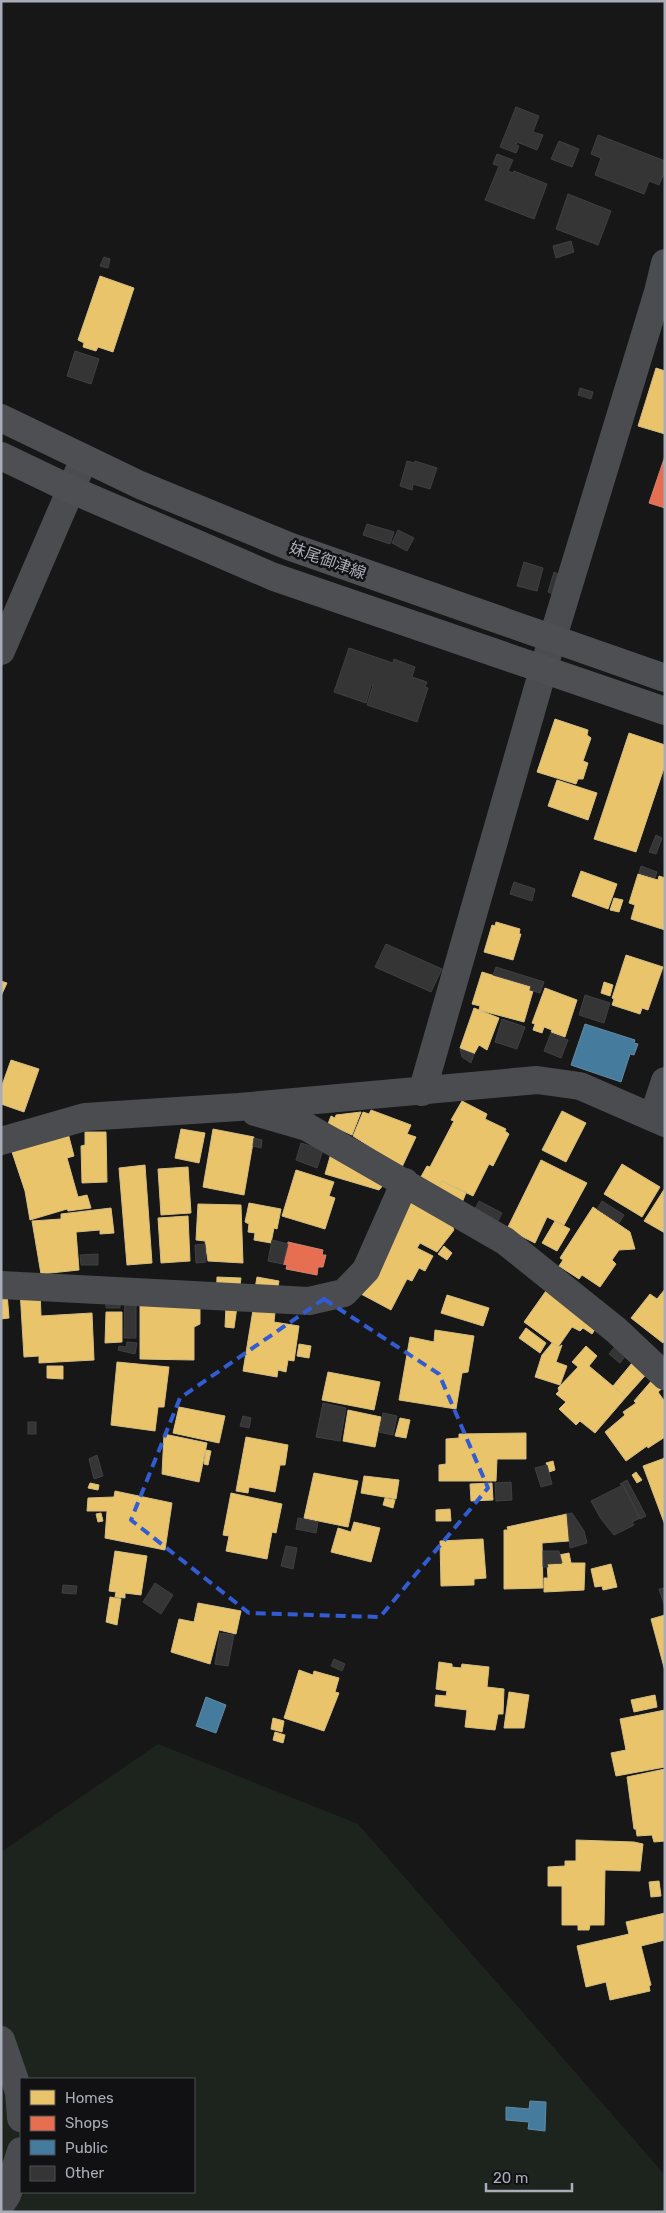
<svg xmlns="http://www.w3.org/2000/svg" width="666" height="2213" font-family="Rubik,'Noto Sans JP',sans-serif">
  <style>
    .green { fill: #1d241e; fill-rule: evenodd }
    .homes { fill: #e9c46a; stroke: #d6bd81 }
    .shops { fill: #e76f51; stroke: #d48270 }
    .public { fill: #457b9d; stroke: #638aa5 }
    .building { fill: #353536; stroke: #3f4043 }
    .lines { fill: none; stroke-linecap: round; stroke-linejoin: round }
    .minor { stroke: #4b4c50; stroke-width: 28 }
    .major { stroke: #4d4f52; stroke-width: 28 }
    .marked { fill: none; stroke: #325cd3; stroke-width: 4; stroke-dasharray: 10 6; stroke-linejoin: round }
    .labels { text-anchor: middle; stroke-width: 5; stroke-linejoin: round; paint-order: stroke }
    .street-label { font-size: 16px; fill: #a8adb8; stroke: #111113 }
  </style>
  <rect width="100%" height="100%" fill="#171717"/>
  <!-- green -->
  <path class="green" d="M158 1744 358 1824 665 2175V2212H1V1852ZM21 2079H194V2192H21Z"/>
  <!-- homes -->
  <path class="homes" d="M100 276 134 288 113 352 98 347 96 351 83 347 84 343 78 340Z
    M656 368 665 371V434L638 426Z
    M555 719 588 730 587 735 591 738 583 761 588 763 583 779H578L576 784 537 772Z
    M629 733 665 745V765L636 852 594 839Z
    M557 780 597 793 588 820 548 806Z
    M581 871 617 884 608 909 572 896Z
    M638 874 658 880 659 876 665 878V930L631 919 635 905 629 903Z
    M614 898 623 900 619 912 610 910Z
    M496 922 520 929 519 934H521L513 960 484 952 492 925 495 926Z
    M626 955 663 967 648 1010 642 1008 640 1014 612 1005 614 999 612 998Z
    M482 972 531 987 529 990 533 991 524 1022 479 1010 480 1006 472 1004Z
    M1 981 7 983 1 996Z
    M604 982 613 985 610 996 601 993Z
    M545 988 577 1000 565 1037 551 1032 552 1030 544 1027 542 1033 533 1030 535 1024 532 1023Z
    M474 1008 499 1018 487 1050 479 1045 474 1054 460 1048Z
    M11 1060 39 1069 24 1112 1 1104V1088Z
    M462 1101 487 1114 485 1119 506 1129 505 1131 509 1134 493 1166 489 1164 473 1196 442 1181 436 1192 418 1182 427 1166 430 1167 454 1121 451 1120Z
    M371 1110 411 1125 407 1134 416 1137 402 1167 353 1136 363 1112 369 1114Z
    M562 1111 586 1123 566 1162 542 1150Z
    M361 1112 352 1135 328 1124 331 1116 335 1118 336 1115Z
    M181 1129 205 1133 199 1163 175 1158Z
    M213 1129 254 1137 244 1195 203 1187Z
    M85 1132H106L107 1182 82 1183 81 1146 85 1145Z
    M68 1133 74 1156 67 1158 78 1197 87 1195 91 1208 68 1211 67 1209 30 1220 25 1191 12 1152Z
    M332 1150 386 1182 379 1190 325 1174Z
    M541 1160 587 1183 564 1225 547 1217 535 1243 507 1229Z
    M622 1164 660 1187 642 1217 604 1194Z
    M145 1165 152 1263 127 1265 119 1168Z
    M188 1167 191 1213 161 1215 158 1169Z
    M296 1170 334 1182 329 1196 335 1198 325 1229 282 1216Z
    M442 1181 466 1193 461 1205 436 1192Z
    M665 1188V1233L644 1221Z
    M409 1195 455 1225 453 1228 454 1230 437 1252 420 1243 417 1248 433 1256 425 1271 419 1268 412 1281 407 1279 391 1310 346 1286Z
    M249 1203 281 1209 277 1229 274 1228 271 1243 254 1240 255 1233 248 1232 249 1224 245 1222Z
    M198 1204 241 1205 243 1263 208 1261 205 1241 196 1240Z
    M593 1207 630 1232 635 1249 619 1250 612 1260 616 1264 600 1287 582 1275 579 1279 559 1266 563 1260 560 1258Z
    M111 1208 114 1233 100 1234V1230L76 1232 79 1270 41 1274 32 1221 61 1219V1214Z
    M188 1216 190 1261 161 1263 158 1218Z
    M555 1221 570 1229 557 1251 542 1243Z
    M444 1246 452 1253 447 1260 438 1254Z
    M217 1277 241 1278 234 1328 225 1327 226 1306 216 1305Z
    M257 1277 279 1281 274 1309 252 1306Z
    M548 1288 598 1325 592 1334 583 1328 580 1331 572 1327 558 1347 524 1322Z
    M40 1289 41 1316 92 1313 94 1360 39 1363V1356L24 1357 20 1290Z
    M665 1289V1341L663 1343 631 1318 650 1294 657 1299Z
    M1 1293H7L9 1318 1 1319Z
    M447 1295 489 1308 483 1326 441 1313Z
    M200 1299V1324L194 1327V1360L140 1359V1300Z
    M253 1310 275 1312 274 1322 299 1326 294 1361 288 1360 286 1372 278 1370 277 1377 243 1371Z
    M106 1312H122V1342L105 1343Z
    M526 1328 546 1343 540 1353 519 1338Z
    M435 1330 474 1336 468 1372 462 1373 456 1409 399 1400 410 1337 434 1342Z
    M552 1343 559 1347 562 1345 556 1362 567 1366 560 1385 535 1377 542 1355Z
    M299 1344 311 1346 309 1358 297 1356Z
    M586 1346 597 1356 589 1366 626 1397 595 1433 580 1421 576 1425 559 1409 566 1402 556 1394 559 1391 558 1388 578 1367 572 1362Z
    M637 1357 651 1369 626 1397 613 1386Z
    M117 1362 169 1367 164 1407H158L155 1431 111 1425Z
    M47 1366H63V1379L47 1378Z
    M660 1371 665 1386 658 1392 665 1402V1437L648 1448 647 1446 626 1461 605 1432 625 1415 623 1412 636 1403 634 1401Z
    M328 1372 380 1382 374 1410 322 1400Z
    M179 1407 225 1416 219 1443 173 1433Z
    M348 1410 381 1417 375 1447 343 1441Z
    M400 1418 410 1420 406 1438 395 1436Z
    M526 1433V1459H497L496 1481H439V1465L446 1464V1439L459 1438V1434Z
    M164 1434 207 1443 199 1482 162 1474Z
    M246 1437 288 1445 285 1465H280L275 1492 249 1487 248 1493 236 1491Z
    M206 1450 211 1451 208 1465 204 1464Z
    M665 1458V1525L643 1466Z
    M553 1461 555 1470 549 1472 546 1463Z
    M636 1472 642 1480 637 1483 632 1475Z
    M314 1473 358 1481 348 1527 304 1518Z
    M364 1476 399 1480 396 1499 361 1493Z
    M90 1483 99 1485 98 1490 88 1488Z
    M492 1483 493 1500 471 1501 470 1484Z
    M115 1491 172 1503 165 1550 105 1538 107 1511H87L88 1498 114 1497Z
    M231 1493 282 1504 276 1533 272 1532 267 1559 226 1551 229 1536 223 1535Z
    M385 1498 395 1500 393 1508 383 1505Z
    M450 1509 451 1521H436V1510Z
    M101 1513 103 1521 98 1522 96 1514Z
    M567 1514 569 1541 542 1543 543 1588 504 1589V1530H508L507 1527Z
    M354 1522 380 1528 371 1562 331 1552 338 1528 351 1532Z
    M483 1539 486 1578 474 1579V1585L441 1586 440 1541Z
    M115 1551 147 1556 141 1595 125 1593V1598L115 1597 116 1592 109 1591Z
    M569 1553 571 1563H585L584 1590 544 1592V1578H548L547 1564H562L559 1555Z
    M611 1564 617 1587 603 1590 602 1586 595 1587 591 1569Z
    M110 1597 121 1599 117 1625 106 1622Z
    M198 1603 241 1611 236 1634 219 1630 210 1664 171 1652 179 1619 194 1622Z
    M665 1615V1671L651 1619Z
    M439 1662 452 1664V1667L461 1668 462 1664 489 1667 487 1687 504 1689 503 1714H498L495 1730 465 1727 467 1710 435 1706 436 1695 446 1696 447 1691 436 1689Z
    M299 1670 313 1675 314 1671 339 1678 335 1692 339 1693 324 1731 284 1718Z
    M509 1692 529 1695 524 1728H504Z
    M655 1695 657 1707 634 1712 631 1700Z
    M665 1710V1767L616 1776 611 1753 626 1750 620 1719Z
    M273 1718 284 1721 282 1732 271 1729Z
    M275 1732 285 1735 283 1743 273 1740Z
    M665 1769V1841L654 1842 652 1835 637 1836 636 1829H634L627 1777Z
    M576 1840 634 1842 643 1844 640 1871 605 1870 604 1925H590L589 1930H578V1925H562V1886H548V1867L565 1866V1861H576Z
    M659 1881 661 1896 651 1897 649 1882Z
    M665 1913V1940L641 1946 651 1985 649 1986 650 1991 610 2000 606 1982 586 1987 577 1946 629 1934 626 1922Z"/>
  <!-- shops -->
  <path class="shops" d="M665 456V508L649 503Z
    M288 1242 323 1250 322 1255H326L323 1267H318L317 1275 286 1269 287 1265 283 1264Z"/>
  <!-- public -->
  <path class="public" d="M585 1024 635 1040 634 1043 638 1044 634 1055 630 1054 621 1082 571 1065Z
    M206 1697 226 1705 216 1733 196 1726Z
    M530 2101 546 2102 545 2131 528 2129 529 2122 506 2120V2107L529 2109Z"/>
  <!-- building -->
  <path class="building" d="M516 107 539 116 533 132 543 135 537 150 517 142 516 145 519 146 516 153 500 147Z
    M598 135 665 161V171L659 185 649 181 644 194 595 175 601 158 591 154Z
    M559 141 579 149 572 167 551 159Z
    M497 154 513 160 508 171 513 173 514 171 547 184 534 219 485 200 499 166 493 164Z
    M568 194 611 211 598 245 556 229Z
    M571 241 574 252 556 258 553 246Z
    M104 257 110 259 108 268 100 266Z
    M75 351 99 359 91 384 67 376Z
    M580 388 593 392 591 399 578 395Z
    M407 461 414 463 415 461 437 468 430 489 413 484 412 490 400 486Z
    M367 524 394 532 390 544 363 535Z
    M398 530 414 538 407 551 392 543Z
    M524 562 543 568 537 591 517 586Z
    M554 572 561 575 555 595 548 592Z
    M349 648 393 663 394 659 415 667 412 677 427 682 425 687 428 688 417 722 367 705 373 685H371L366 703 334 692Z
    M656 835 662 838 656 854 649 852Z
    M641 866 657 872 655 878 639 873Z
    M514 882 535 889 532 901 510 894Z
    M386 944 442 969 431 992 375 967Z
    M496 967 544 982 540 993 530 990 531 986 493 975Z
    M585 995 610 1003 604 1023 579 1015Z
    M502 1019 525 1027 517 1049 495 1042Z
    M551 1033 568 1040 561 1058 544 1051Z
    M460 1049 474 1054 471 1063 462 1057Z
    M254 1138 262 1140 261 1148 253 1146Z
    M301 1143 323 1150 317 1168 296 1160Z
    M479 1201 502 1213 497 1223 474 1211Z
    M602 1201 624 1215 619 1223 597 1209Z
    M272 1240 288 1244 283 1264 268 1261Z
    M205 1244 206 1262 196 1263 195 1245Z
    M98 1254V1265H81L80 1255Z
    M106 1286H120V1308H106Z
    M125 1296H136V1338H124Z
    M621 1339 632 1347 620 1363 609 1354Z
    M127 1342 137 1343 135 1354 118 1350 119 1346 126 1347Z
    M323 1403 346 1408 340 1441 316 1437Z
    M383 1413 397 1416 393 1435 379 1432Z
    M243 1416 251 1418 249 1428 240 1426Z
    M28 1422H36V1434H28Z
    M97 1455 103 1476 94 1479 89 1459Z
    M547 1465 552 1484 541 1487 535 1468Z
    M627 1480 646 1516 640 1519 623 1485 620 1484Z
    M511 1482 512 1500 496 1501 495 1483Z
    M623 1485 640 1518 632 1522 634 1525 614 1535 601 1519 591 1501Z
    M572 1513 584 1531 587 1543 570 1548 567 1514Z
    M298 1518 318 1522 316 1533 296 1529Z
    M286 1546 297 1548 293 1569 281 1566Z
    M543 1551H559L562 1563 547 1564 548 1567H543Z
    M155 1583 173 1595 161 1614 143 1602Z
    M63 1585 77 1586 76 1594 62 1593Z
    M665 1588V1607L659 1589Z
    M220 1633 234 1635 228 1666 215 1664Z
    M334 1659 345 1664 342 1671 331 1666Z"/>
  <g class="lines">
    <!-- minor -->
    <path class="minor" d="M1 651 84 459
      M422 1092 543 670 658 292 665 263
      M255 1112 307 1127 505 1241 616 1330 665 1376
      M653 1117 665 1081
      M1 1141 85 1117 239 1107 537 1080 580 1086 665 1123
      M1 1285 309 1301 344 1293 366 1270 405 1182
      M1 2040 19 2092 21 2118
      M1 2204 7 2195 21 2151"/>
    <!-- major -->
    <path class="major" d="M1 418 140 485 291 547 665 678
      M1 456 70 489 274 577 665 711"/>
  </g>
  <!-- marked area -->
  <path class="marked" d="M324 1299 439 1374 488 1488 380 1617 249 1613 131 1520 180 1398Z"/>
  <g class="labels">
    <!-- street labels -->
    <g class="street-label">
      <text transform="translate(328 560) rotate(20)" y="6">妹尾御津線</text>
    </g>
  </g>
  <!-- border -->
  <rect width="666" height="2213" fill="none" stroke="#a8adb8" stroke-width="5"/>
  <!-- legend -->
  <rect x="20" y="2078" width="175" height="115" fill="#111113" stroke="#4d4f55"/>
  <rect x="30" y="2090" width="25" height="15" fill="#e9c46a" stroke="#4d4f55"/>
  <text x="65" y="2103" font-size="15" fill="#a8adb8">Homes</text>
  <rect x="30" y="2116" width="25" height="15" fill="#e76f51" stroke="#4d4f55"/>
  <text x="65" y="2128" font-size="15" fill="#a8adb8">Shops</text>
  <rect x="30" y="2140" width="25" height="15" fill="#457b9d" stroke="#4d4f55"/>
  <text x="65" y="2153" font-size="15" fill="#a8adb8">Public</text>
  <rect x="30" y="2166" width="25" height="15" fill="#353536" stroke="#4d4f55"/>
  <text x="65" y="2178" font-size="15" fill="#a8adb8">Other</text>
  <!-- scale -->
  <path d="M486 2183v8h86v-8" fill="none" stroke="#a8adb8" stroke-width="2.5"/>
  <text x="493" y="2183" font-size="15" fill="#a8adb8" stroke="#111113" stroke-width="4" paint-order="stroke">20 m</text>
</svg>
